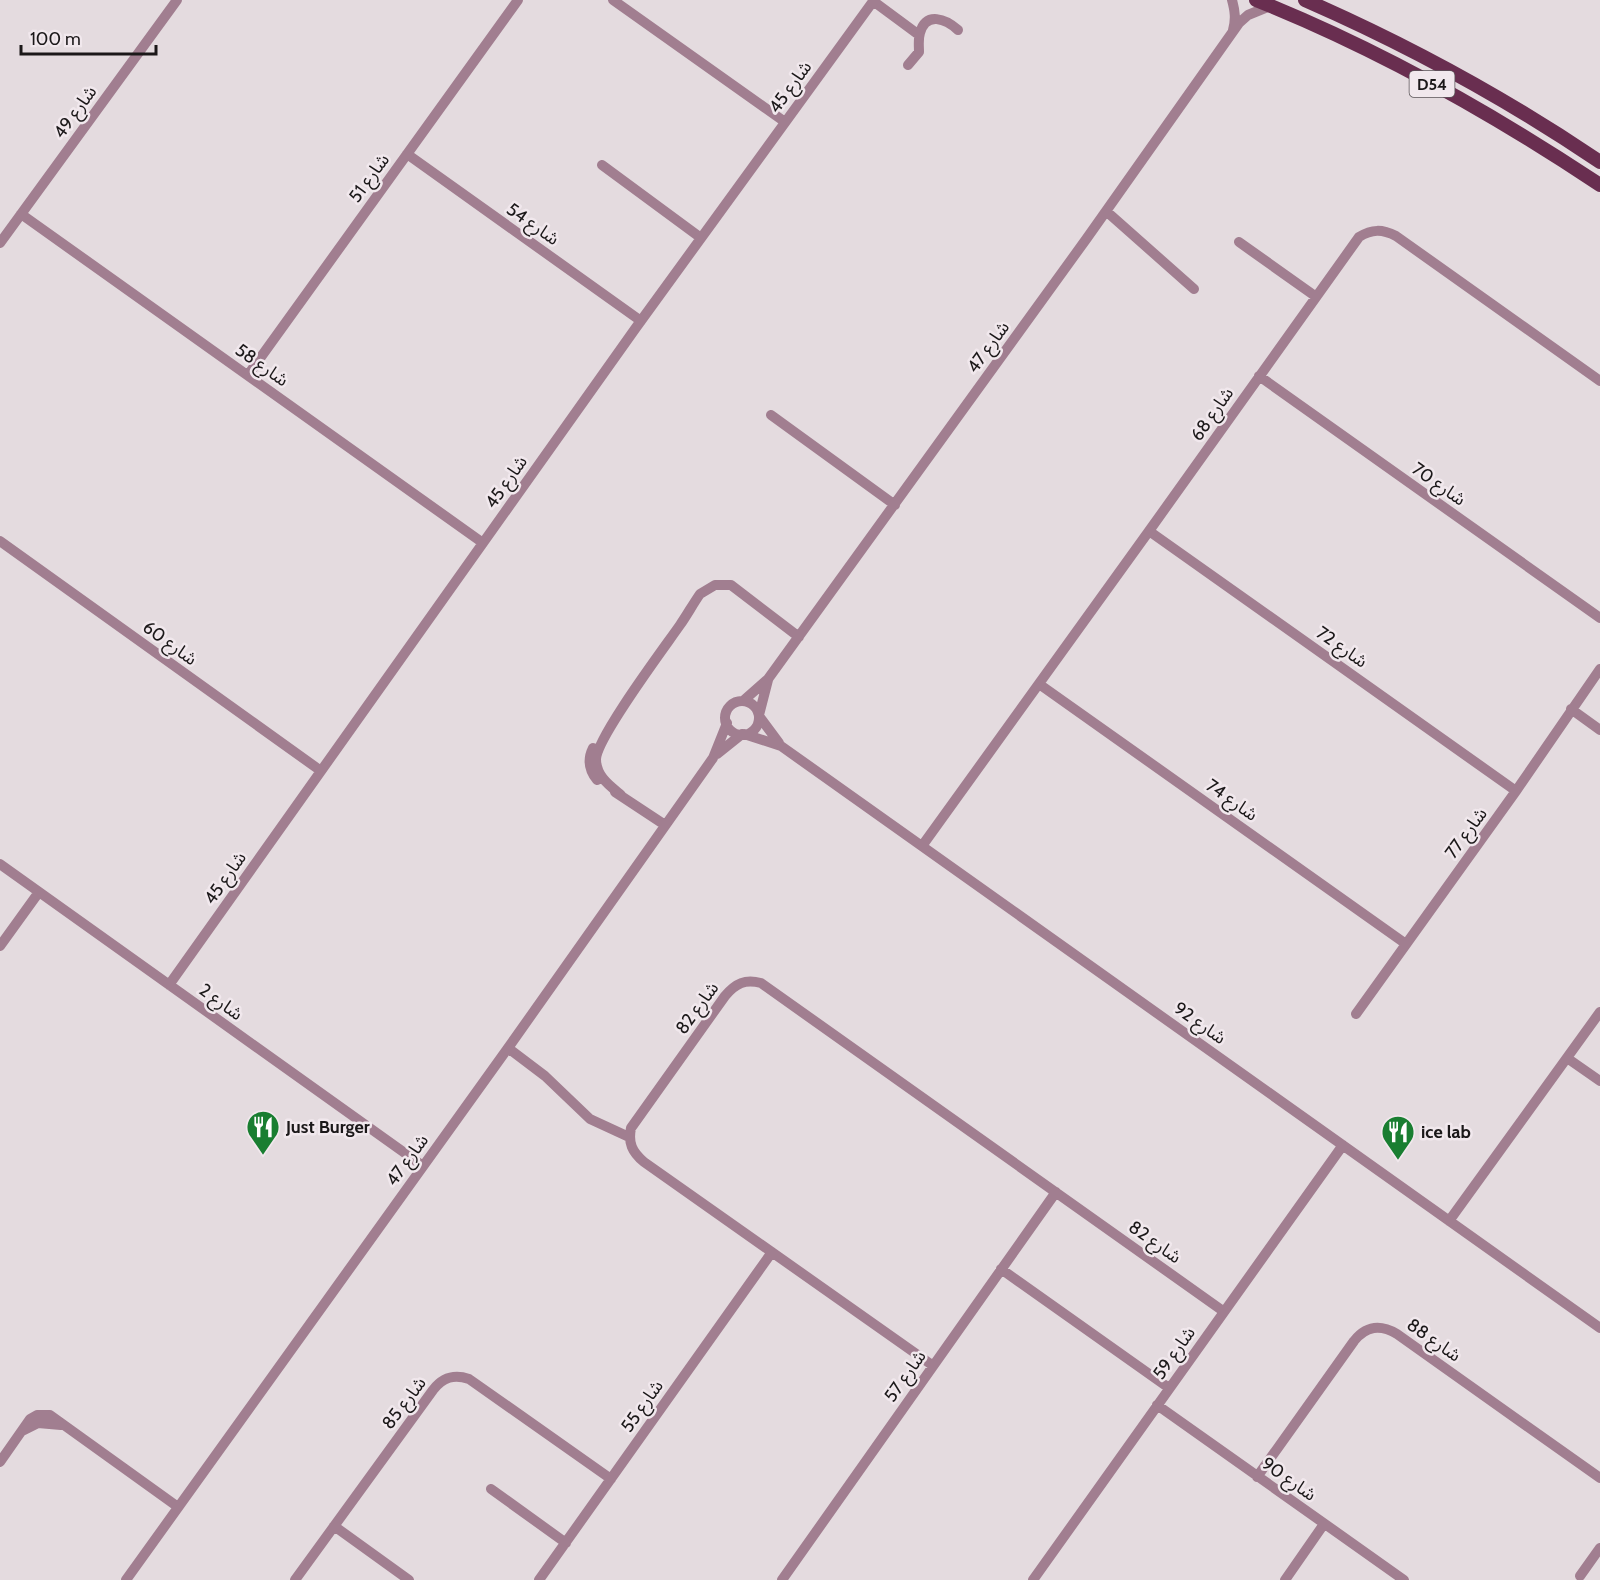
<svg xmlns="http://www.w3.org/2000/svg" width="1600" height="1580" font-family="Cabin,'Noto Sans Arabic',sans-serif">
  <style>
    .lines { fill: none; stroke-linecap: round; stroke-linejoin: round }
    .minor { stroke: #a17e90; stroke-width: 10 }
    .major { stroke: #692e50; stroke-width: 14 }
    .labels { text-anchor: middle; stroke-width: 5; stroke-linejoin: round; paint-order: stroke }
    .shield { fill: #f1e8ed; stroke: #5b5659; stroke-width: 1.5 }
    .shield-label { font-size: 16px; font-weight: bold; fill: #1b1819 }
    .street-label { font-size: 18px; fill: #1b1819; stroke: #f1e8ed }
    .poi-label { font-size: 18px; font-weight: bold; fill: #1b1819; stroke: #f1e8ed; text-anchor: start }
  </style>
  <rect width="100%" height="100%" fill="#e4dbdf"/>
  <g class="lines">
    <!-- minor -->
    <path class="minor" d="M613 0 785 122
      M1232 0C1235 11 1236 19 1233 30
      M873 1 919 35
      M908 65 919 52C919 46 918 39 920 33 926 11 946 19 958 30
      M407 154 641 321
      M602 165 701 238
      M1106 211 1194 289
      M21 214 483 543
      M1239 242 1315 296
      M0 243 177 0
      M248 375 518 0
      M1259 376 1600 618
      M771 415 895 505
      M1149 531 1516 791
      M0 541 321 771
      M1039 684 1406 944
      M743 701 768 679 1087 238 1239 23 1248 15 1270 6
      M725 718a17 17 0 1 1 34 0a17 17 0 1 1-34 0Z
      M1571 709 1600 730
      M759 715 768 680
      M759 716 779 743
      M744 734 781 746 1600 1328
      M593 748C587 760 589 770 597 780
      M717 754 742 734
      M615 792 665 825
      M621 795C609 785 596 776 596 759 597 737 664 648 680 625 687 615 693 604 700 594L715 585H731L799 637
      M922 846 1149 531 1359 237C1372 229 1382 229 1396 236L1600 381
      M0 864 423 1166
      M0 946 39 892
      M169 985 635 329 874 0
      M1356 1014 1516 791 1600 669
      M508 1048 545 1076 590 1119 629 1137
      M1567 1058 1600 1081
      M1449 1221 1600 1012
      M1001 1269 1169 1388
      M932 1365 644 1162C632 1152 628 1143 631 1128L725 996C736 983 745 979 761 983L1223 1311
      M1157 1405 1404 1580
      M24 1430 38 1423 61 1425
      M0 1462 30 1419 37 1415H50L178 1507
      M1257 1477 1354 1341C1366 1326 1380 1324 1397 1334L1600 1478
      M491 1489 566 1543
      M334 1526 409 1580
      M1580 1576 1600 1548
      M126 1580 508 1048 713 758 727 723
      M295 1580 433 1390C443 1377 454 1374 469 1379L611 1479
      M539 1580 772 1252
      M782 1580 1056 1192
      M1033 1580 1343 1145
      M1285 1580 1324 1524"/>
    <!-- major -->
    <path class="major" d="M1256 0C1376 48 1492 113 1600 185
      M1305 0C1408 45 1507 99 1600 162"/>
  </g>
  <!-- icons -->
  <defs>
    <g id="restaurant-pin" transform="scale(1.725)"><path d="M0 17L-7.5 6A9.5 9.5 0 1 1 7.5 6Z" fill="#197e31" stroke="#f1e8ed"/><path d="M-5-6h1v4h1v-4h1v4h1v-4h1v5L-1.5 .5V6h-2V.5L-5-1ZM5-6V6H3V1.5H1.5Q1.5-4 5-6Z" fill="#fff"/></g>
  </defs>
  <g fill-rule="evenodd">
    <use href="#restaurant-pin" x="263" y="1127"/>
    <use href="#restaurant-pin" x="1398" y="1132"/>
  </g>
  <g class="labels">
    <!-- shield labels -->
    <rect class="shield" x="1409.5" y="71" width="45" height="26" rx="4.5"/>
    <g class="shield-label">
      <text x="1432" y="90">D54</text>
    </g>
    <!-- street labels -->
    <g class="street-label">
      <text transform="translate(790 87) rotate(-54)" y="6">شارع 45</text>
      <text transform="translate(75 112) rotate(-54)" y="6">شارع 49</text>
      <text transform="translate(369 178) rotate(-54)" y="6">شارع 51</text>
      <text transform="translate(533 224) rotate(35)" y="6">شارع 54</text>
      <text transform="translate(988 347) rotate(-54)" y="6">شارع 47</text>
      <text transform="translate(262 365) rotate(35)" y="6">شارع 58</text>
      <text transform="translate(1212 414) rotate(-55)" y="6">شارع 68</text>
      <text transform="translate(506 482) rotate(-55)" y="6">شارع 45</text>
      <text transform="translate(1439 484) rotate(35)" y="6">شارع 70</text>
      <text transform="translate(170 643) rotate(36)" y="6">شارع 60</text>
      <text transform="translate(1342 647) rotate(35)" y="6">شارع 72</text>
      <text transform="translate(1232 800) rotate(35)" y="6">شارع 74</text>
      <text transform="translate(1466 833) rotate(-54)" y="6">شارع 77</text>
      <text transform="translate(225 878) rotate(-55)" y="6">شارع 45</text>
      <text transform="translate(221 1002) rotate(36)" y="6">شارع 2</text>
      <text transform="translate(697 1008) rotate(-54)" y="6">شارع 82</text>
      <text transform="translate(1200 1023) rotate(35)" y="6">شارع 92</text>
      <text transform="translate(407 1160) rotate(-54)" y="6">شارع 47</text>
      <text transform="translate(1155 1242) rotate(35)" y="6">شارع 82</text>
      <text transform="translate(1434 1340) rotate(35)" y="6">شارع 88</text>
      <text transform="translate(1174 1353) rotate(-55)" y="6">شارع 59</text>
      <text transform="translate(905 1376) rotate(-55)" y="6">شارع 57</text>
      <text transform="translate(404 1403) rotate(-53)" y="6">شارع 85</text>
      <text transform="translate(642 1406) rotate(-55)" y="6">شارع 55</text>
      <text transform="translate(1289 1479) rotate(35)" y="6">شارع 90</text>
    </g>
    <!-- poi labels -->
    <g class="poi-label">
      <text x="286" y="1133">Just Burger</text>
      <text x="1421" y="1138">ice lab</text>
    </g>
  </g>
  <!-- scale -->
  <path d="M21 45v9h135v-9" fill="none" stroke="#1b1819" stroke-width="3"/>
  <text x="30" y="45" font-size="18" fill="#1b1819" stroke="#f1e8ed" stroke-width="4.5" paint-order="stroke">100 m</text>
</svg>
